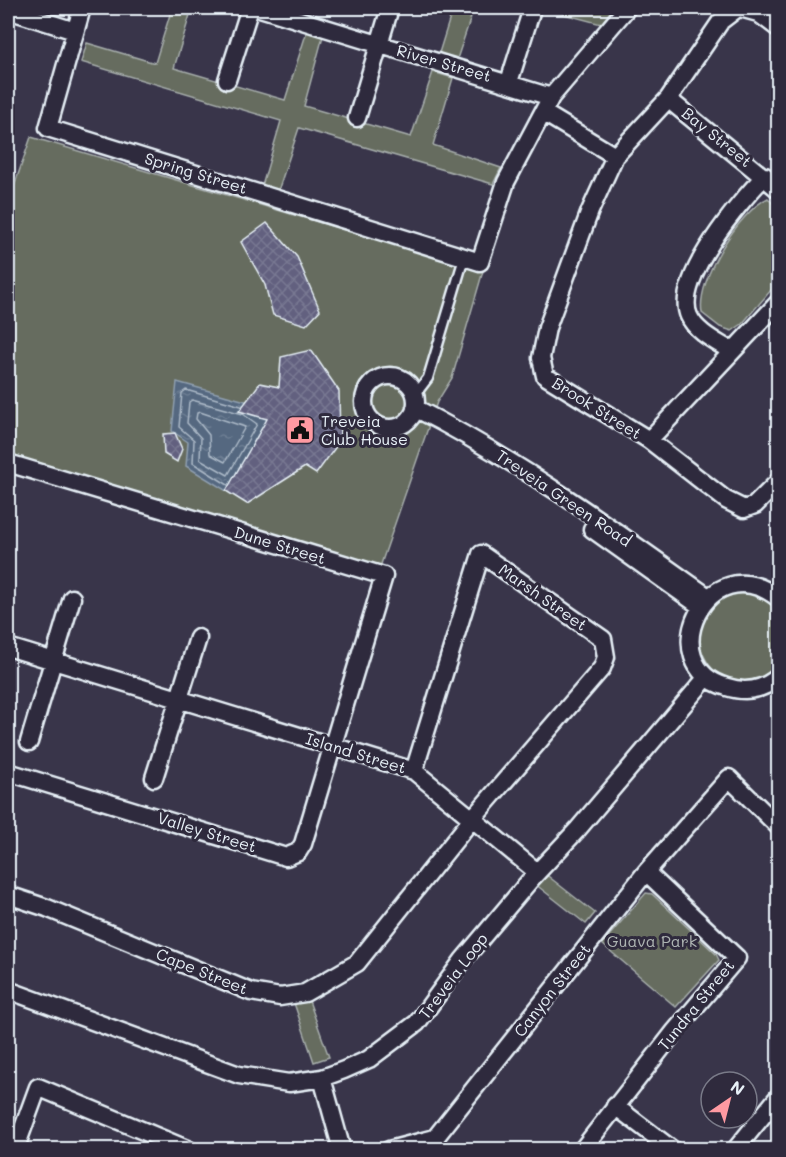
<svg xmlns="http://www.w3.org/2000/svg" width="786" height="1157" font-family="Mali,sans-serif">
  <style>
    .park { fill: #666c5f; stroke: #a7aeac; stroke-width: 1.5 }
    .water { fill: url(#water-ripples); stroke: #8f9fb0; stroke-width: 1.5 }
    .lines { fill: none; stroke-linecap: round; stroke-linejoin: round }
    .shore { stroke: #adbac8; stroke-width: 1.5 }
    .building { fill: url(#building-cross-hatch); stroke: #e8f1f8; stroke-width: 1.5 }
    .service-casing { stroke: #e8f1f8; stroke-width: 13 }
    .minor-casing { stroke: #e8f1f8; stroke-width: 21 }
    .service { stroke: #2f2a3d; stroke-width: 8 }
    .minor { stroke: #2f2a3d; stroke-width: 16 }
    .labels { text-anchor: middle; stroke-width: 6; stroke-linejoin: round; paint-order: stroke }
    .street-label { font-size: 16px; fill: #e8f1f8; stroke: #2f2a3d }
    .poi-label { font-size: 16px; fill: #e8f1f8; stroke: #2f2a3d; text-anchor: start }
    .park-label { font-size: 16px; fill: #aeb5b3; stroke: #2f2a3d }
  </style>
  <defs>
    <pattern id="water-ripples" width="26" height="14" patternUnits="userSpaceOnUse" patternTransform="scale(1.5)"><rect width="26" height="14" fill="#546880"/><path d="M2 4q2-2 4 0t4 0M15 11q2-2 4 0t4 0" fill="none" stroke="#6d7e93"/></pattern>
    <pattern id="building-cross-hatch" width="8" height="8" patternUnits="userSpaceOnUse" patternTransform="scale(1.5)"><rect width="8" height="8" fill="#62617f"/><path d="M0 0l8 8M0 8l8-8" fill="none" stroke="#787892"/></pattern>
  </defs>
  <rect width="100%" height="100%" fill="#39354a"/>
  <filter id="ink" filterUnits="userSpaceOnUse"><feTurbulence type="fractalNoise" baseFrequency=".0167" numOctaves="2"/><feDisplacementMap in="SourceGraphic" scale="12" xChannelSelector="R" yChannelSelector="G"/><feConvolveMatrix kernelMatrix="1 2 1 2 8 2 1 2 1" color-interpolation-filters="sRGB"/></filter>
  <g filter="url(#ink)">
    <!-- park -->
    <path class="park" d="M172 8H192L174 68 285 100 307 31 323 36 304 106 411 137 433 72 453 78 433 145 501 168 493 184 299 128 278 191 262 186 281 121 81 62 87 43 155 63Z
      M453 8H474L457 59 439 53Z
      M541 8H613L601 24Z
      M31 137 483 271 452 378 437 402 380 567 8 455V204Z
      M768 198 778 210V282L742 324 732 331 720 327 702 313C696 280 739 212 768 198Z
      M749 593 763 597 778 610V666C721 733 648 598 749 593Z
      M544 873 595 913 586 924 535 884Z
      M646 893 652 894 716 954 719 960 676 1007 602 944Z
      M308 998 329 1057 314 1062 293 1000Z"/>
    <!-- water -->
    <path class="water" d="M177 382 249 402 276 420 233 495 186 466 188 442 172 431Z"/>
    <g class="lines">
      <!-- shore -->
      <path class="shore" d="M192 400 243 414 257 424 228 475 200 459 201 438 187 423 189 402Z
        M200 412 245 427 225 462 210 454 209 435 196 419 197 413Z
        M228 485 193 463 194 440 179 427 182 393 186 390 241 406"/>
    </g>
    <!-- building -->
    <path class="building" d="M267 223 297 257 320 310 306 325 273 315 265 285 241 242Z
      M311 350 339 391 340 441 316 474 305 467 247 504 226 491 267 419 239 411 260 383 279 387 281 357Z
      M175 433 182 449 177 462 164 454 163 434Z"/>
    <g class="lines">
      <!-- service casing -->
      <g class="service-casing">
        <path id="service" d="M415 395 428 378 464 258"/>
      </g>
      <!-- minor casing -->
      <g class="minor-casing">
        <path id="minor" d="M82 8 48 128 480 262 506 182 551 97 627 8
          M260 8 551 97
          M738 8 721 21 668 99 615 156 590 211 547 328 541 358 545 376 649 440 726 500 744 509 755 505 778 482
          M740 8 758 13 778 28
          M8 10 75 31
          M227 80 250 8
          M509 82 531 12
          M668 99 778 189
          M544 113 615 156
          M357 118 390 8
          M731 351C717 342 696 332 689 316 673 280 741 200 765 176
          M364 402a26 26 0 1 1 52 0a26 26 0 1 1-52 0Z
          M415 408C519 461 613 529 708 597
          M649 440 778 303
          M8 463 384 576 303 844 298 852 286 857 8 772
          M592 529 700 606
          M778 598C707 543 651 666 727 687 746 693 763 690 778 677
          M8 647 414 771 537 872
          M29 742 72 598
          M154 778 198 638
          M8 895 47 908 251 992 280 997 305 993 357 963 472 819 602 668 606 657 603 639 481 554 414 771
          M8 990 239 1075 289 1083 322 1078 344 1070 369 1059 417 1023 463 960 532 878 578 829 707 677
          M322 1078 342 1150
          M615 1106 673 1150
          M15 1150 38 1087 189 1150
          M389 1150 435 1138 646 872 729 778 778 826
          M582 1150 675 1031 737 958 646 872
          M735 1150 778 1097"/>
      </g>
      <!-- service -->
      <use href="#service" class="service"/>
      <!-- minor -->
      <use href="#minor" class="minor"/>
    </g>
  </g>
  <!-- icons -->
  <defs>
    <g id="civic-square" transform="scale(1.5)"><rect x="-9" y="-9" width="18" height="18" rx="4" fill="#ff9aa2" stroke="#2f2a3d"/><path d="M-.6-6.5H3V-4.5H.6V-3L4-1V1h2V6H-6V1h2V-1L-.6-3ZM-1.2 2.5V6h2.4V2.5Z" fill="#111"/></g>
  </defs>
  <g fill-rule="evenodd">
    <use href="#civic-square" x="300" y="430"/>
  </g>
  <g class="labels">
    <!-- street labels -->
    <g class="street-label">
      <text transform="translate(444 63) rotate(16)" y="6">River Street</text>
      <text transform="translate(717 137) rotate(39)" y="6">Bay Street</text>
      <text transform="translate(196 173) rotate(17)" y="6">Spring Street</text>
      <text transform="translate(597 408) rotate(32)" y="6">Brook Street</text>
      <text transform="translate(564 498) rotate(34)" y="6">Treveia Green Road</text>
      <text transform="translate(280 545) rotate(17)" y="6">Dune Street</text>
      <text transform="translate(543 597) rotate(35)" y="6">Marsh Street</text>
      <text transform="translate(356 753) rotate(17)" y="6">Island Street</text>
      <text transform="translate(207 832) rotate(17)" y="6">Valley Street</text>
      <text transform="translate(202 971) rotate(22)" y="6">Cape Street</text>
      <text transform="translate(453 976) rotate(-53)" y="6">Treveia Loop</text>
      <text transform="translate(552 990) rotate(-52)" y="6">Canyon Street</text>
      <text transform="translate(696 1005) rotate(-51)" y="6">Tundra Street</text>
    </g>
    <!-- poi labels -->
    <g class="poi-label">
      <text x="321" y="427">Treveia<tspan x="321" dy="18">Club House</tspan></text>
    </g>
    <!-- park labels -->
    <g class="park-label">
      <text x="652" y="947">Guava Park</text>
    </g>
  </g>
  <!-- margin -->
  <rect width="786" height="1157" fill="none" stroke="#2f2a3d" stroke-width="30"/>
  <rect x="15" y="15" width="756" height="1127" fill="none" stroke="#e8f1f8" stroke-width="2" filter="url(#ink)"/>
  <!-- north arrow -->
  <g transform="translate(729 1100) rotate(35)"><circle r="28" fill="#2f2a3d" stroke="#797a88" stroke-width="1.5"/>
  <path d="M0-4.5L10 22L0 15L-10 22Z" fill="#ff9aa2"/>
  <text y="-9" font-size="16" font-weight="bold" text-anchor="middle" fill="#e8f1f8">N</text>
  </g>
</svg>
